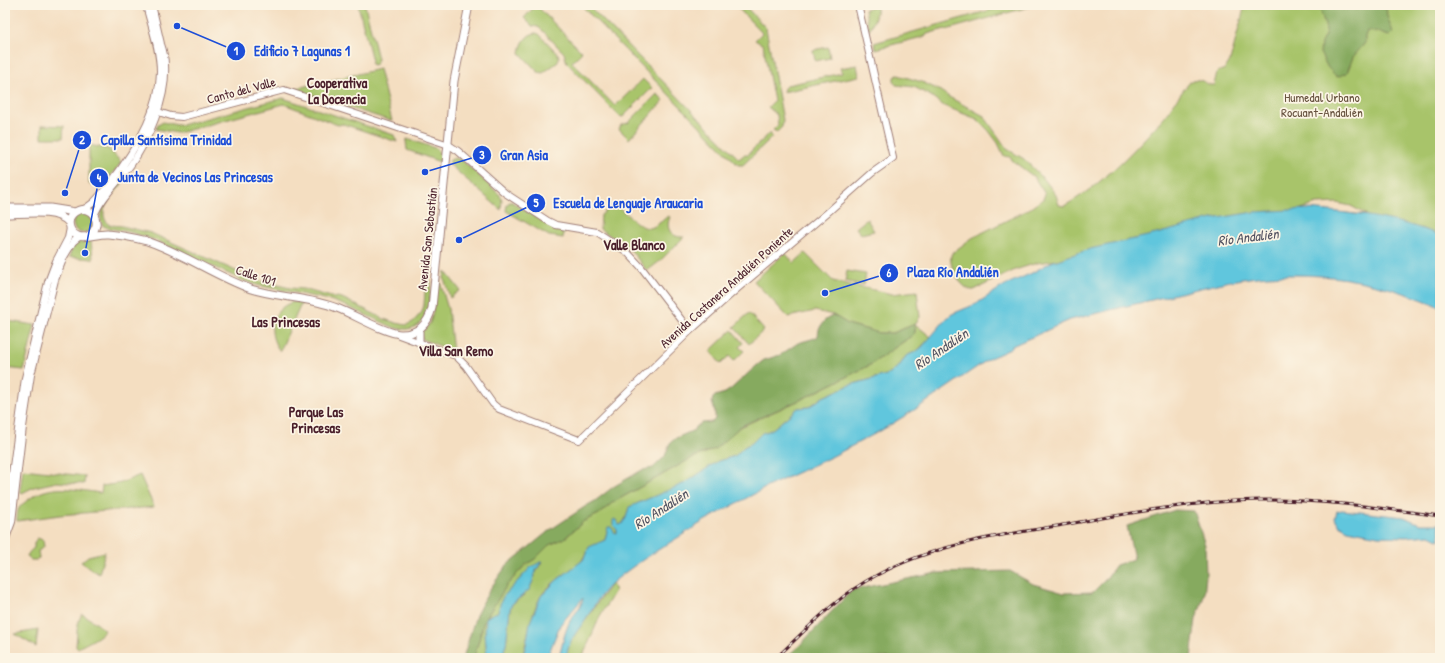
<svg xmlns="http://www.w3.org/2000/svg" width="1445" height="663" font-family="'Patrick Hand',sans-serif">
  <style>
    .green { fill: #a8c46b; stroke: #79724b; fill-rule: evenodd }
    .forest { fill: #86aa5f; stroke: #686445 }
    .water { fill: #60c6dd; stroke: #557284 }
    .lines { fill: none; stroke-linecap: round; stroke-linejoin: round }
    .tertiary-casing { stroke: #9f7e76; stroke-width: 8 }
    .secondary-casing { stroke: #9f7e76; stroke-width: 9 }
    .tertiary { stroke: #fff; stroke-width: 6 }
    .secondary { stroke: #fff; stroke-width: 7 }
    .rail-casing { stroke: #4a1f2b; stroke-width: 3 }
    .rail { stroke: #fcf5e5; stroke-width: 1.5; stroke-dasharray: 4.5; stroke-linecap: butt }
    .labels { text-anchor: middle; stroke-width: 3.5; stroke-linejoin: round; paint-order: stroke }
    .street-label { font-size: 13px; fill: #4a1f2b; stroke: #fcf5e5 }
    .park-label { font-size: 13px; fill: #66513e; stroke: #fcf5e5 }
    .neighbourhood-label { font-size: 14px; font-weight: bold; fill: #4a1f2b; stroke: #fcf5e5 }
    .water-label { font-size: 14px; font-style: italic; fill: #515160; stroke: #fcf5e5 }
    .leader { fill: none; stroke: #1d4ed8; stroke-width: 1.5 }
    .callout-dot { fill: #1d4ed8; stroke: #fcf5e5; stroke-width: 1.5 }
    .mark-label { font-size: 12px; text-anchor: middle; font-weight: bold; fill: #fff }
    .callout-label { font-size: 14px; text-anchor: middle; font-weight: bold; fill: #1d4ed8; stroke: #fcf5e5; stroke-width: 3.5; stroke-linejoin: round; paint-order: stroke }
  </style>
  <rect width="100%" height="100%" fill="#fcf5e5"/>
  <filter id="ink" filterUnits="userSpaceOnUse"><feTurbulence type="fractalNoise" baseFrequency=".025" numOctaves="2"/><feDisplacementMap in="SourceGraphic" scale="8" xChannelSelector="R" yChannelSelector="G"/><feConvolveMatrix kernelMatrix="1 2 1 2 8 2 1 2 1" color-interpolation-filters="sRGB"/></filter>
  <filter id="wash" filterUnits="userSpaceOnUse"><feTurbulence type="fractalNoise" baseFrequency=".012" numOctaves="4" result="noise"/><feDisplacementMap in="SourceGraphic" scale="16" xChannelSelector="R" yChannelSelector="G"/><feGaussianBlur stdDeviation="0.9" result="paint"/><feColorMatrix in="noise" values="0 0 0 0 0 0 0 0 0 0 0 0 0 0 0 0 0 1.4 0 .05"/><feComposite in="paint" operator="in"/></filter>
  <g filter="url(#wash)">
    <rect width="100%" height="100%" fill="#f4dec1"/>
    <!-- green -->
    <path class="green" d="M358 5H365L378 59 376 64 372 65 371 63 372 61Z
      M536 5 582 52 572 62 615 106 643 79 652 88 623 117 619 116 567 63 564 53 541 29 538 27 532 26 524 18Z
      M581 5H588L594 11 739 159 745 154 747 156 752 150 770 133 772 137 743 165H738Z
      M735 5H744L766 28 783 120 782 127 777 132 773 130 778 125 777 115 768 107 774 101 763 45 755 40 762 33Z
      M1008 5H1036L946 30 945 29 927 34 926 36 876 49 874 43Z
      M1245 5H1440V265H1073L1057 260 1037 263 1015 270 974 290C962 292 946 263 952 253L972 238 1029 209 1043 199 1045 194 1034 177 1013 161 1010 157 1004 156 998 143 989 131 977 119 944 106 931 96 914 87 896 85 894 82V77L898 75 922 82 939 90 949 97 984 116 1007 149 1024 159 1044 179 1056 195 1059 205 1064 206C1101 186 1136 149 1164 117 1174 105 1181 91 1192 80 1204 78 1206 86 1214 85L1217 72 1225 69 1230 61ZM1337 203 1351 206 1367 215 1301 209 1317 204Z
      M877 6 875 18 869 31 865 9Z
      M536 33 539 34 558 54 559 57 558 62 543 73 538 72 520 53C521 44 526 34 536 33Z
      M828 47 830 58 815 61 813 50Z
      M857 65 859 76 783 92 784 88 787 85 842 73 840 68Z
      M379 69 392 121 296 91 297 88Z
      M657 94 664 100 629 139 619 129 621 125 628 123Z
      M283 98 394 135 397 142 343 124 338 125 284 104 182 132 177 133 156 129 158 125 163 122 177 125H181Z
      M42 125 64 126 63 138H42Z
      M407 139 435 148 441 154 440 162 407 150 406 141Z
      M89 145 109 149 121 162 120 164 104 185 89 184Z
      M455 158 462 160 500 195 502 200 501 210 450 165V160Z
      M120 183 122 184C113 195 95 211 109 225L122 226 151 233 256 280 290 288 303 289 335 298 337 297 342 298 384 319 396 323 406 325 413 322 422 312 424 305 426 279 431 281C430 303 428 336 395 328L346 306 330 300 257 285 242 280 155 240 130 232 108 228 102 225C96 207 110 196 120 183Z
      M510 202H512L553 228 562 230 564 232 563 238 549 236 506 211 507 204Z
      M614 204C624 210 642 233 653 227 659 224 664 219 668 216L670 217C665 228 671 238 684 237L660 261 647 271 629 248 600 229 601 215Z
      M73 223a10 10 0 1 1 20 0a10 10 0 1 1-20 0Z
      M867 219 874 231 861 234 856 228Z
      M89 238 91 241 93 259 69 257 76 240Z
      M785 253 794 263 805 253 833 281 892 294 917 291 920 317 915 324 931 337 917 351 906 356 900 365 890 374 850 385 823 397 809 407 798 408 774 428 769 431 762 433 752 443 744 447 735 456 719 461 685 483 658 496 640 502 628 510 626 518 622 524 619 525 616 520 617 533H615L611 528H608L605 540C599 544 594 545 589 549 584 553 584 560 579 564 568 572 548 585 541 596 530 616 528 637 522 658H505L504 650 506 645 510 609 512 604 525 594 533 581 534 574 542 562 530 568 503 597 498 613 488 616 485 633 487 658H474L484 621 507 585 525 565 535 559 549 545 565 538 584 521 599 514 612 503 692 458 711 451 738 428 800 400 870 365 913 335 915 332V324L893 333H879L848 324 833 315 815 311 788 317 754 281Z
      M445 271 460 290 450 298 444 278Z
      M847 271 866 274 864 285 845 281Z
      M438 275 448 309 453 351 422 339 421 333 430 323 432 316Z
      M293 302H302L280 351C266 334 270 309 293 302Z
      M749 313 764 330 749 344 734 327Z
      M8 321 35 325 24 370 5 368V334Z
      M732 330 743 343 739 347 744 351 734 361 729 356 721 364 710 351Z
      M23 469 85 476 84 484 57 482 34 487 22 493 20 491Z
      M140 475 154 507 60 515 17 521C17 517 17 512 19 508 21 505 25 502 28 500 50 482 76 490 101 493L102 486 121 483Z
      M37 538 43 540 44 547 38 551 39 558 37 560H31L27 557C29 552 30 551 34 548V543Z
      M105 552 99 574 81 562 88 556Z
      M612 583 615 591 600 616 582 658H566L569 643 579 628Z
      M82 614 96 623 105 630C100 638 86 643 78 648L76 647C77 637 76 623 82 614Z
      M38 630 36 647 15 634Z"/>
    <!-- forest -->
    <path class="forest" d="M1319 5H1386L1387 16 1393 32 1389 36 1377 32 1367 31 1365 37V43L1353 57 1347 73 1337 77 1328 68 1320 53 1321 43 1325 35 1326 29Z
      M833 315 848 324 879 333H893L915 324V332L913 335 870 365 800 400 741 426 715 449 692 458 612 503 599 514 584 521 565 538 549 545 535 559 525 565 507 585 484 621 474 658H463L476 615 490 589 507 565 550 530 586 506 595 501 613 487 642 470 653 468 665 456 670 443 676 438 694 430 695 427 702 423 712 422 715 419V412L712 402 713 398 715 396 725 393 731 389 755 367 764 360 780 355 798 343 815 338 818 336 819 329 824 321Z
      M1175 510 1194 511 1205 545 1206 576 1204 596 1196 619 1191 658H785L799 646 852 590 937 573 1010 571 1033 584 1064 593 1093 592 1105 580 1116 565 1134 559 1127 526Z"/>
    <!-- water -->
    <path class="water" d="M1307 209C1354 213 1396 218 1440 235V307C1370 276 1300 267 1225 282L1070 320 1012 346 1006 351 990 358 919 407 882 430 833 456 767 487 704 521C674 541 640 559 612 583 600 594 592 610 583 623 574 636 569 641 566 658H559C562 646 564 634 569 623 573 615 582 607 583 598L560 625 547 658H522L526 645 530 622 541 596 557 580 583 560 589 547 605 540 608 527H611L615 533H617V530L613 525V520L615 519 619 525 622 524 626 518 629 507 685 483 718 461 735 456 744 447 752 443 762 433 769 431 774 428 798 408 809 407 823 397 850 385 890 374 900 365 906 356 917 351 922 347 946 319 952 314 976 304 1005 285 1032 273 1051 262 1090 249 1156 234 1212 219 1254 212Z
      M1342 510 1404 517 1420 524H1439L1440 540 1430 535 1406 537 1378 536 1348 530 1339 525 1335 518 1337 511Z
      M542 561 534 574 533 581 529 590 512 604 510 609 506 645 504 650 505 658H487L485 633 486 618 492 614 498 612C500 607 500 602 503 597L530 568Z"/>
  </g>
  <g filter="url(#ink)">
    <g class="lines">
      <!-- tertiary casing -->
      <g class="tertiary-casing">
        <path id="tertiary" d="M152 110 171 116 182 117 284 90 449 145 458 151 505 193 548 221 556 225 597 232 627 252 641 267 690 331
          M81 210C93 206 100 195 108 186 133 154 160 112 160 71 160 49 151 26 146 5
          M94 216C100 199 119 181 130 166 149 140 167 98 165 65 165 57 163 50 161 44 158 31 155 18 152 5
          M399 335 456 356 466 366 493 404 499 409 579 440 690 331 737 289 827 213 872 173 893 158 858 5
          M5 526 25 378 48 282 56 261 68 238 70 228
          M5 541 12 522 23 427 31 375 55 280 64 257 73 242 79 237"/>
      </g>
      <!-- secondary casing -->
      <g class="secondary-casing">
        <path id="secondary" d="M5 208H50L75 212
          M5 214C23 214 57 208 69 223
          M88 236C106 225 91 202 75 212 66 218 68 232 78 236 86 239 99 233 108 234 121 235 135 238 147 241 183 253 215 276 251 289 279 298 310 297 337 308 353 314 386 334 401 334 419 334 428 324 432 308L454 81 469 5
          M419 330V342"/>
      </g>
      <!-- tertiary -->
      <use href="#tertiary" class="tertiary"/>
      <!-- secondary -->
      <use href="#secondary" class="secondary"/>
      <!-- rail casing -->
      <g class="rail-casing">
        <path id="rail" d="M776 658C808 628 838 595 877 575 933 545 995 536 1057 526 1124 514 1192 501 1260 500 1321 499 1380 508 1440 516"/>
      </g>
      <!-- rail -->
      <use href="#rail" class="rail"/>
    </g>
  </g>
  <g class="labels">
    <!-- street labels -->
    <g class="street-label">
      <text transform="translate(241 90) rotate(-15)" y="5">Canto del Valle</text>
      <text transform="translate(427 239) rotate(-84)" y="5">Avenida San Sebastián</text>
      <text transform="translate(256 275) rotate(18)" y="5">Calle 101</text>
      <text transform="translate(726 287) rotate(-42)" y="5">Avenida Costanera Andalién Poniente</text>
    </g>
    <!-- park labels -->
    <g class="park-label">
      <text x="1322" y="102">Humedal Urbano<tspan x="1322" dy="15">Rocuant-Andalién</tspan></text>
    </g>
    <!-- neighbourhood labels -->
    <g class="neighbourhood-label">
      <text x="337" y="88">Cooperativa<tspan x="337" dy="16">La Docencia</tspan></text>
      <text x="634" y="250">Valle Blanco</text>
      <text x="286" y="327">Las Princesas</text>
      <text x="456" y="356">Villa San Remo</text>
      <text x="316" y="417">Parque Las<tspan x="316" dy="16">Princesas</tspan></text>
    </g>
    <!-- water labels -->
    <g class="water-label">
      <text transform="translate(1248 237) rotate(-7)" y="5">Río Andalién</text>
      <text transform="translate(941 349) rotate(-34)" y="5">Río Andalién</text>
      <text transform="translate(661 509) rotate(-33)" y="5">Río Andalién</text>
    </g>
  </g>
  <!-- callouts -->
  <path class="leader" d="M177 26L236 51M65 193L82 140M425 172L482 155M85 253L99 178M459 240L536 203M825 293L889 273"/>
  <g class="callout-dot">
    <circle cx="177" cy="26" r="4"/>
    <circle cx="65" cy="193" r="4"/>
    <circle cx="425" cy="172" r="4"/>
    <circle cx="85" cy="253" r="4"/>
    <circle cx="459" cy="240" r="4"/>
    <circle cx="825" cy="293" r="4"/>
    <circle cx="236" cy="51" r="10"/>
    <circle cx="82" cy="140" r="10"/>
    <circle cx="482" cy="155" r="10"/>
    <circle cx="99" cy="178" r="10"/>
    <circle cx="536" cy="203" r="10"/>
    <circle cx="889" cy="273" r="10"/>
  </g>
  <g class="mark-label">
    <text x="236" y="55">1</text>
    <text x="82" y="144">2</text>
    <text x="482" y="159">3</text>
    <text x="99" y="182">4</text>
    <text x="536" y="207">5</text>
    <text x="889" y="277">6</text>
  </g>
  <g class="callout-label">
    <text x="302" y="56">Edificio 7 Lagunas 1</text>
    <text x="166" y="145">Capilla Santísima Trinidad</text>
    <text x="524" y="160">Gran Asia</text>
    <text x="195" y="182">Junta de Vecinos Las Princesas</text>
    <text x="628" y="208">Escuela de Lenguaje Araucaria</text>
    <text x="953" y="277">Plaza Río Andalién</text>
  </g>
  <!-- margin -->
  <rect width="1445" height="663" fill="none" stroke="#fcf5e5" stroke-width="20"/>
</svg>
